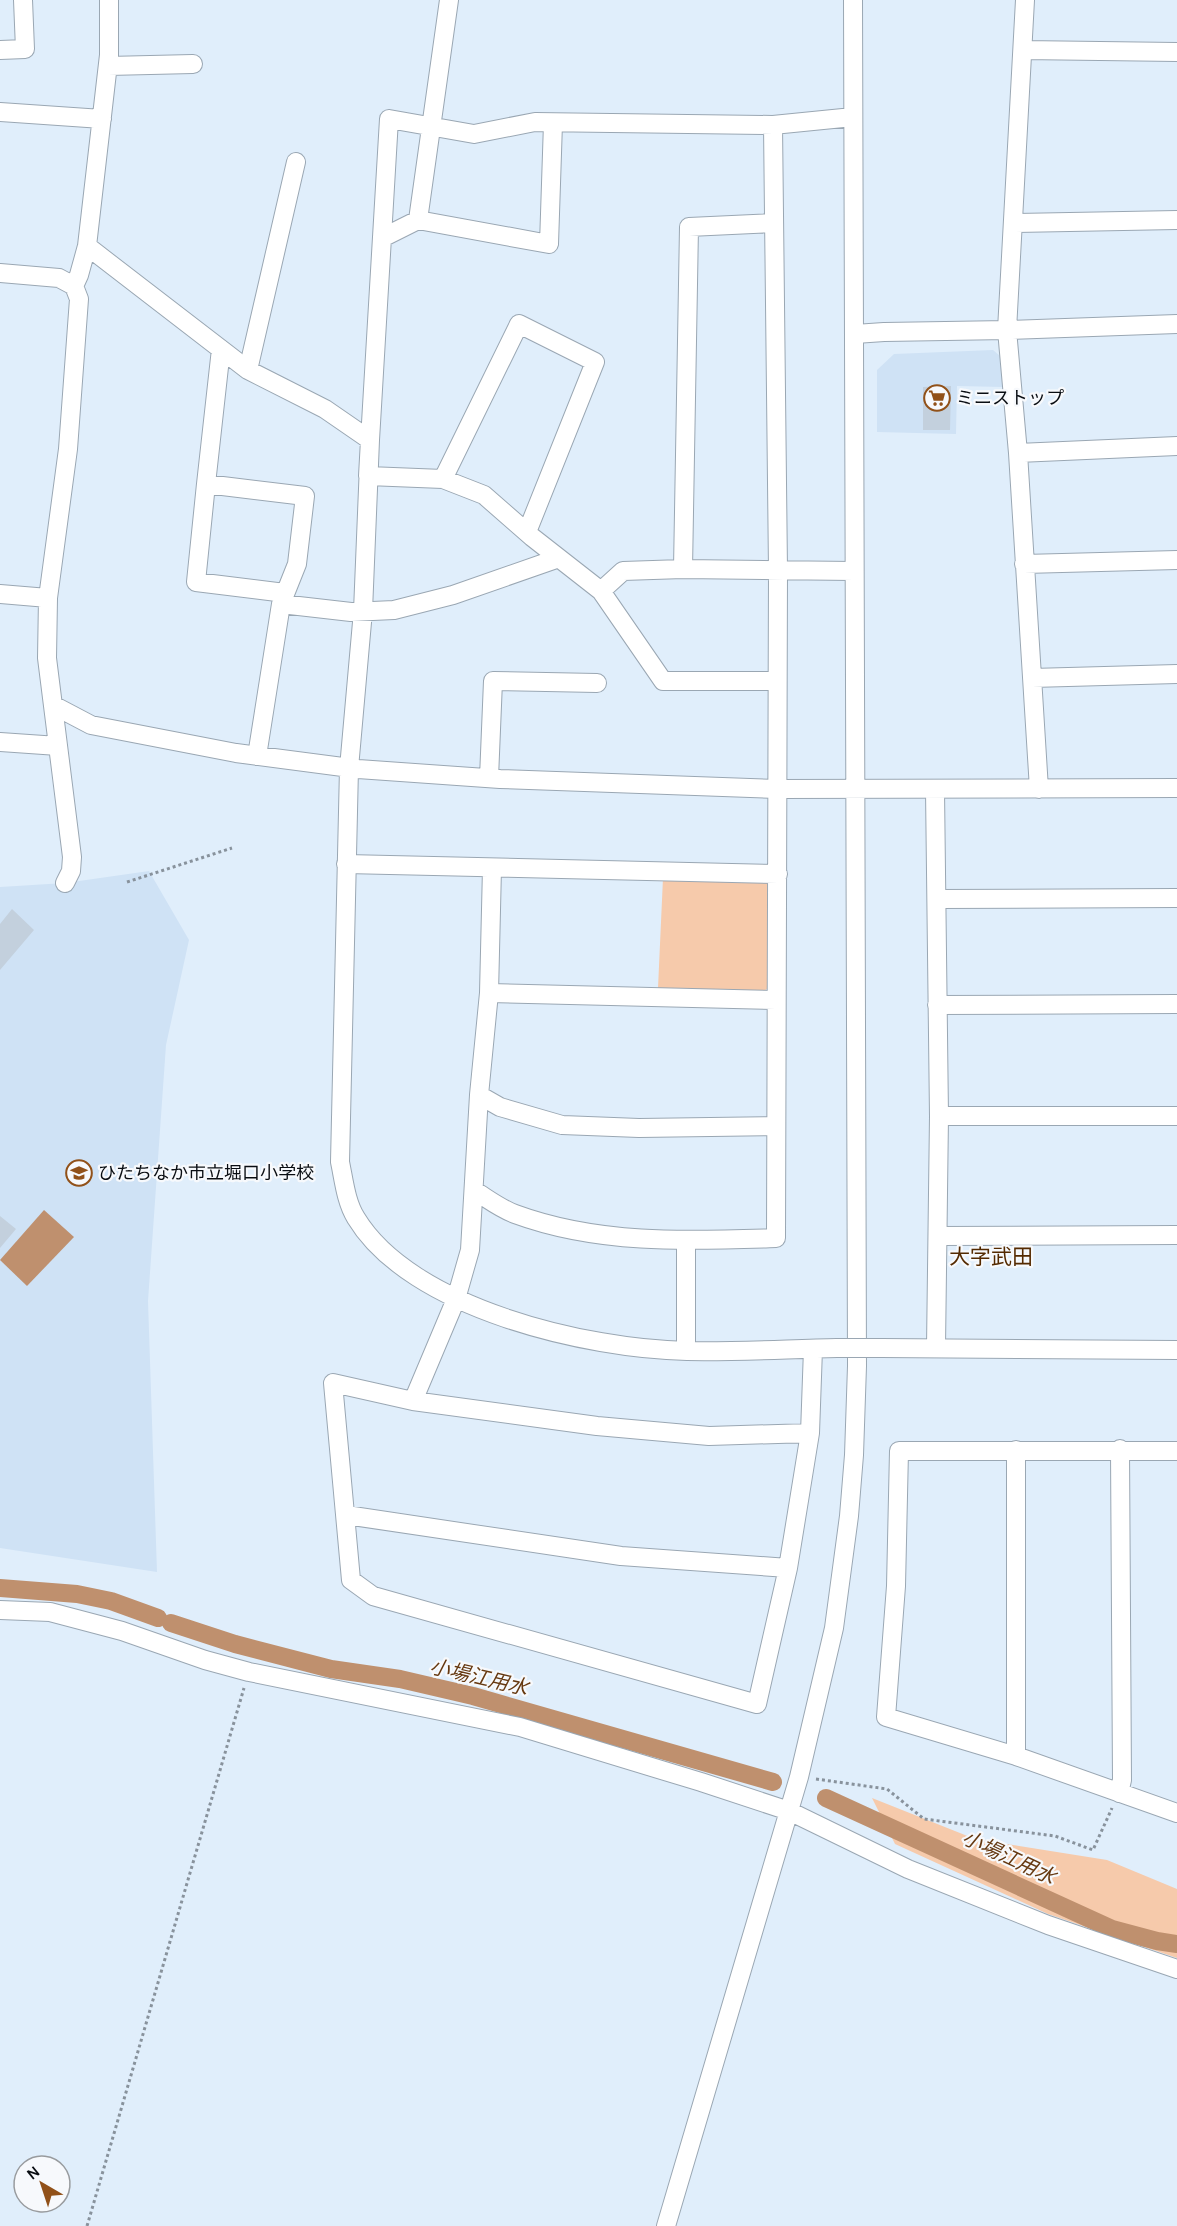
<svg xmlns="http://www.w3.org/2000/svg" width="1177" height="2226" font-family="Karla,'Noto Sans JP',sans-serif">
  <style>
    .built { fill: #cfe2f5 }
    .green { fill: #f6caab }
    .water { fill: #bf906e }
    .lines { fill: none; stroke-linecap: round; stroke-linejoin: round }
    .canal { stroke: #bf906e; stroke-width: 18 }
    .building { fill: #c3d0dd }
    .minor-casing { stroke: #9aa7b3; stroke-width: 20 }
    .path { stroke: #88929c; stroke-width: 3; stroke-dasharray: 3 3; stroke-linecap: butt }
    .minor { stroke: #fff; stroke-width: 18 }
    .minor-bridge-casing { stroke: #9aa7b3; stroke-width: 20; stroke-linecap: butt }
    .minor-bridge { stroke: #fff; stroke-width: 18 }
    .labels { text-anchor: middle; stroke-width: 4.5; stroke-linejoin: round; paint-order: stroke }
    .poi-label { font-size: 18px; fill: #090d12; stroke: #f7f9fc; text-anchor: start }
    .water-label { font-size: 20px; font-style: italic; fill: #663911; stroke: #f7f9fc }
    .quarter-label { font-size: 21px; fill: #542a01; stroke: #f7f9fc }
  </style>
  <rect width="100%" height="100%" fill="#e0eefb"/>
  <!-- built -->
  <path class="built" d="M993 350 1000 356 1003 387 957 386 956 434 877 432V370L894 354Z
    M149 871 189 940 166 1045 148 1301 157 1572 0 1548V887L65 883Z"/>
  <!-- green -->
  <path class="green" d="M663 878 768 881 770 987 762 992 658 988Z
    M872 1798 975 1839 1107 1860 1177 1889V1958L1048 1914 895 1844Z"/>
  <!-- water -->
  <path class="water" d="M44 1210 74 1237 27 1286 0 1260Z"/>
  <g class="lines">
    <!-- canal -->
    <path class="canal" d="M0 1588 77 1594 111 1601 158 1618
      M171 1623 235 1644 331 1669 400 1679 473 1696 773 1782
      M826 1798 1112 1929 1157 1941 1177 1944"/>
  </g>
  <!-- building -->
  <path class="building" d="M951 386 950 430H923V387Z
    M12 909 34 930 0 970V924Z
    M0 1216 16 1229 0 1248Z"/>
  <g class="lines">
    <!-- minor casing -->
    <g class="minor-casing">
      <path id="minor" d="M1025 0 1007 330 1018 453 1039 789
        M0 50 25 49 23 0
        M1023 50 1177 52
        M108 66 193 64
        M0 112 102 119
        M418 220 449 0
        M1014 223 1177 220
        M382 238 418 220 549 244 553 123
        M87 246 248 370 325 409 370 440 368 476 443 479 484 495 532 537 601 591 663 681H777
        M0 273 59 278 74 286 79 299 68 449 48 598 47 658 72 857 71 871 65 883
        M74 286 79 275 87 246 109 55V0
        M855 334 884 332 1007 330 1177 324
        M248 370 296 162
        M1018 453 1177 446
        M443 479 519 324 595 362 527 532
        M206 484 221 349
        M1024 564 1177 560
        M683 569 689 227 774 223
        M601 591 623 571 683 569 854 571
        M0 594 48 598
        M281 604 351 612 394 610 453 595 559 558
        M1032 678 1177 674
        M53 705 91 725 236 753 358 769 500 779 777 789 1177 788
        M0 742 58 746
        M257 756 281 604 297 564 305 496 206 484 196 582 285 593
        M489 778 493 681 597 683
        M935 790 939 1116 936 1347
        M346 864 778 874
        M937 899 1177 898
        M489 993 776 1000
        M937 1005 1177 1004
        M479 1095 500 1107 562 1125 639 1128 776 1126
        M939 1116H1177
        M475 1191C488 1199 501 1209 515 1214 599 1245 689 1241 776 1238L778 571 773 125
        M938 1236 1177 1235
        M837 1348C787 1349 737 1352 687 1351 588 1349 411 1309 356 1218 346 1202 344 1181 340 1162L349 768 363 611 370 440 389 119 474 134 535 122 773 125 853 117
        M881 1348 1177 1350
        M686 1351V1241
        M413 1401 456 1299 470 1250 479 1095 489 993 492 868
        M810 1433 709 1436 597 1426 413 1401 333 1383 351 1580 373 1596 757 1704 788 1568 810 1433 813 1349
        M1016 1450V1756
        M1177 1451H899L896 1586 886 1717 1016 1756 1177 1813
        M346 1515 621 1556 788 1568
        M0 1610 50 1612 122 1631 205 1660 249 1672 520 1727 701 1782 789 1811 908 1869 1048 1925 1177 1969
        M1119 1793 1122 1780 1120 1449
        M666 2226 799 1777 834 1628 849 1516 854 1455 857 1366 853 0"/>
    </g>
    <!-- path -->
    <path class="path" d="M127 882 232 848
      M816 1779 887 1789 924 1819 1055 1836 1093 1850 1112 1808
      M87 2226 244 1688"/>
    <!-- minor -->
    <use href="#minor" class="minor"/>
    <!-- minor-bridge casing -->
    <g class="minor-bridge-casing">
      <path id="minor-bridge" d="M837 1348H881"/>
    </g>
    <!-- minor-bridge -->
    <use href="#minor-bridge" class="minor-bridge"/>
  </g>
  <!-- icons -->
  <defs>
    <g id="supermarket-ring" transform="scale(1.35)"><circle r="9.5" fill="#f7f9fc" stroke="#915119" stroke-width="1.5"/><path d="M-6-5.5h2.5l.6 2H6L4.5 2H-2.5L-4.4-4H-6ZM-1.5 3.2a1.3 1.3 0 1 0 .1 0ZM3 3.2a1.3 1.3 0 1 0 .1 0Z" fill="#915119"/></g>
    <g id="school-ring" transform="scale(1.35)"><circle r="9.5" fill="#f7f9fc" stroke="#915119" stroke-width="1.5"/><path d="M0-5L7-2L0 1L-7-2ZM-4 1L0 2.5L4 1V4Q0 6-4 4Z" fill="#915119"/></g>
  </defs>
  <g fill-rule="evenodd">
    <use href="#supermarket-ring" x="937" y="398"/>
    <use href="#school-ring" x="79" y="1173"/>
  </g>
  <g class="labels">
    <!-- poi labels -->
    <g class="poi-label">
      <text x="956" y="404">ミニストップ</text>
      <text x="98" y="1179">ひたちなか市立堀口小学校</text>
    </g>
    <!-- water labels -->
    <g class="water-label">
      <text transform="translate(479 1677) rotate(13)" y="7">小場江用水</text>
      <text transform="translate(1009 1857) rotate(25)" y="7">小場江用水</text>
    </g>
    <!-- quarter labels -->
    <g class="quarter-label">
      <text x="991" y="1264">大字武田</text>
    </g>
  </g>
  <!-- north arrow -->
  <g transform="translate(42 2184) rotate(321)"><circle r="28" fill="#f7f9fc" stroke="#989b9e" stroke-width="1.5"/>
  <path d="M0-4.5L10 22L0 15L-10 22Z" fill="#915119"/>
  <text y="-9" font-size="16" font-weight="bold" text-anchor="middle" fill="#090d12">N</text>
  </g>
</svg>
